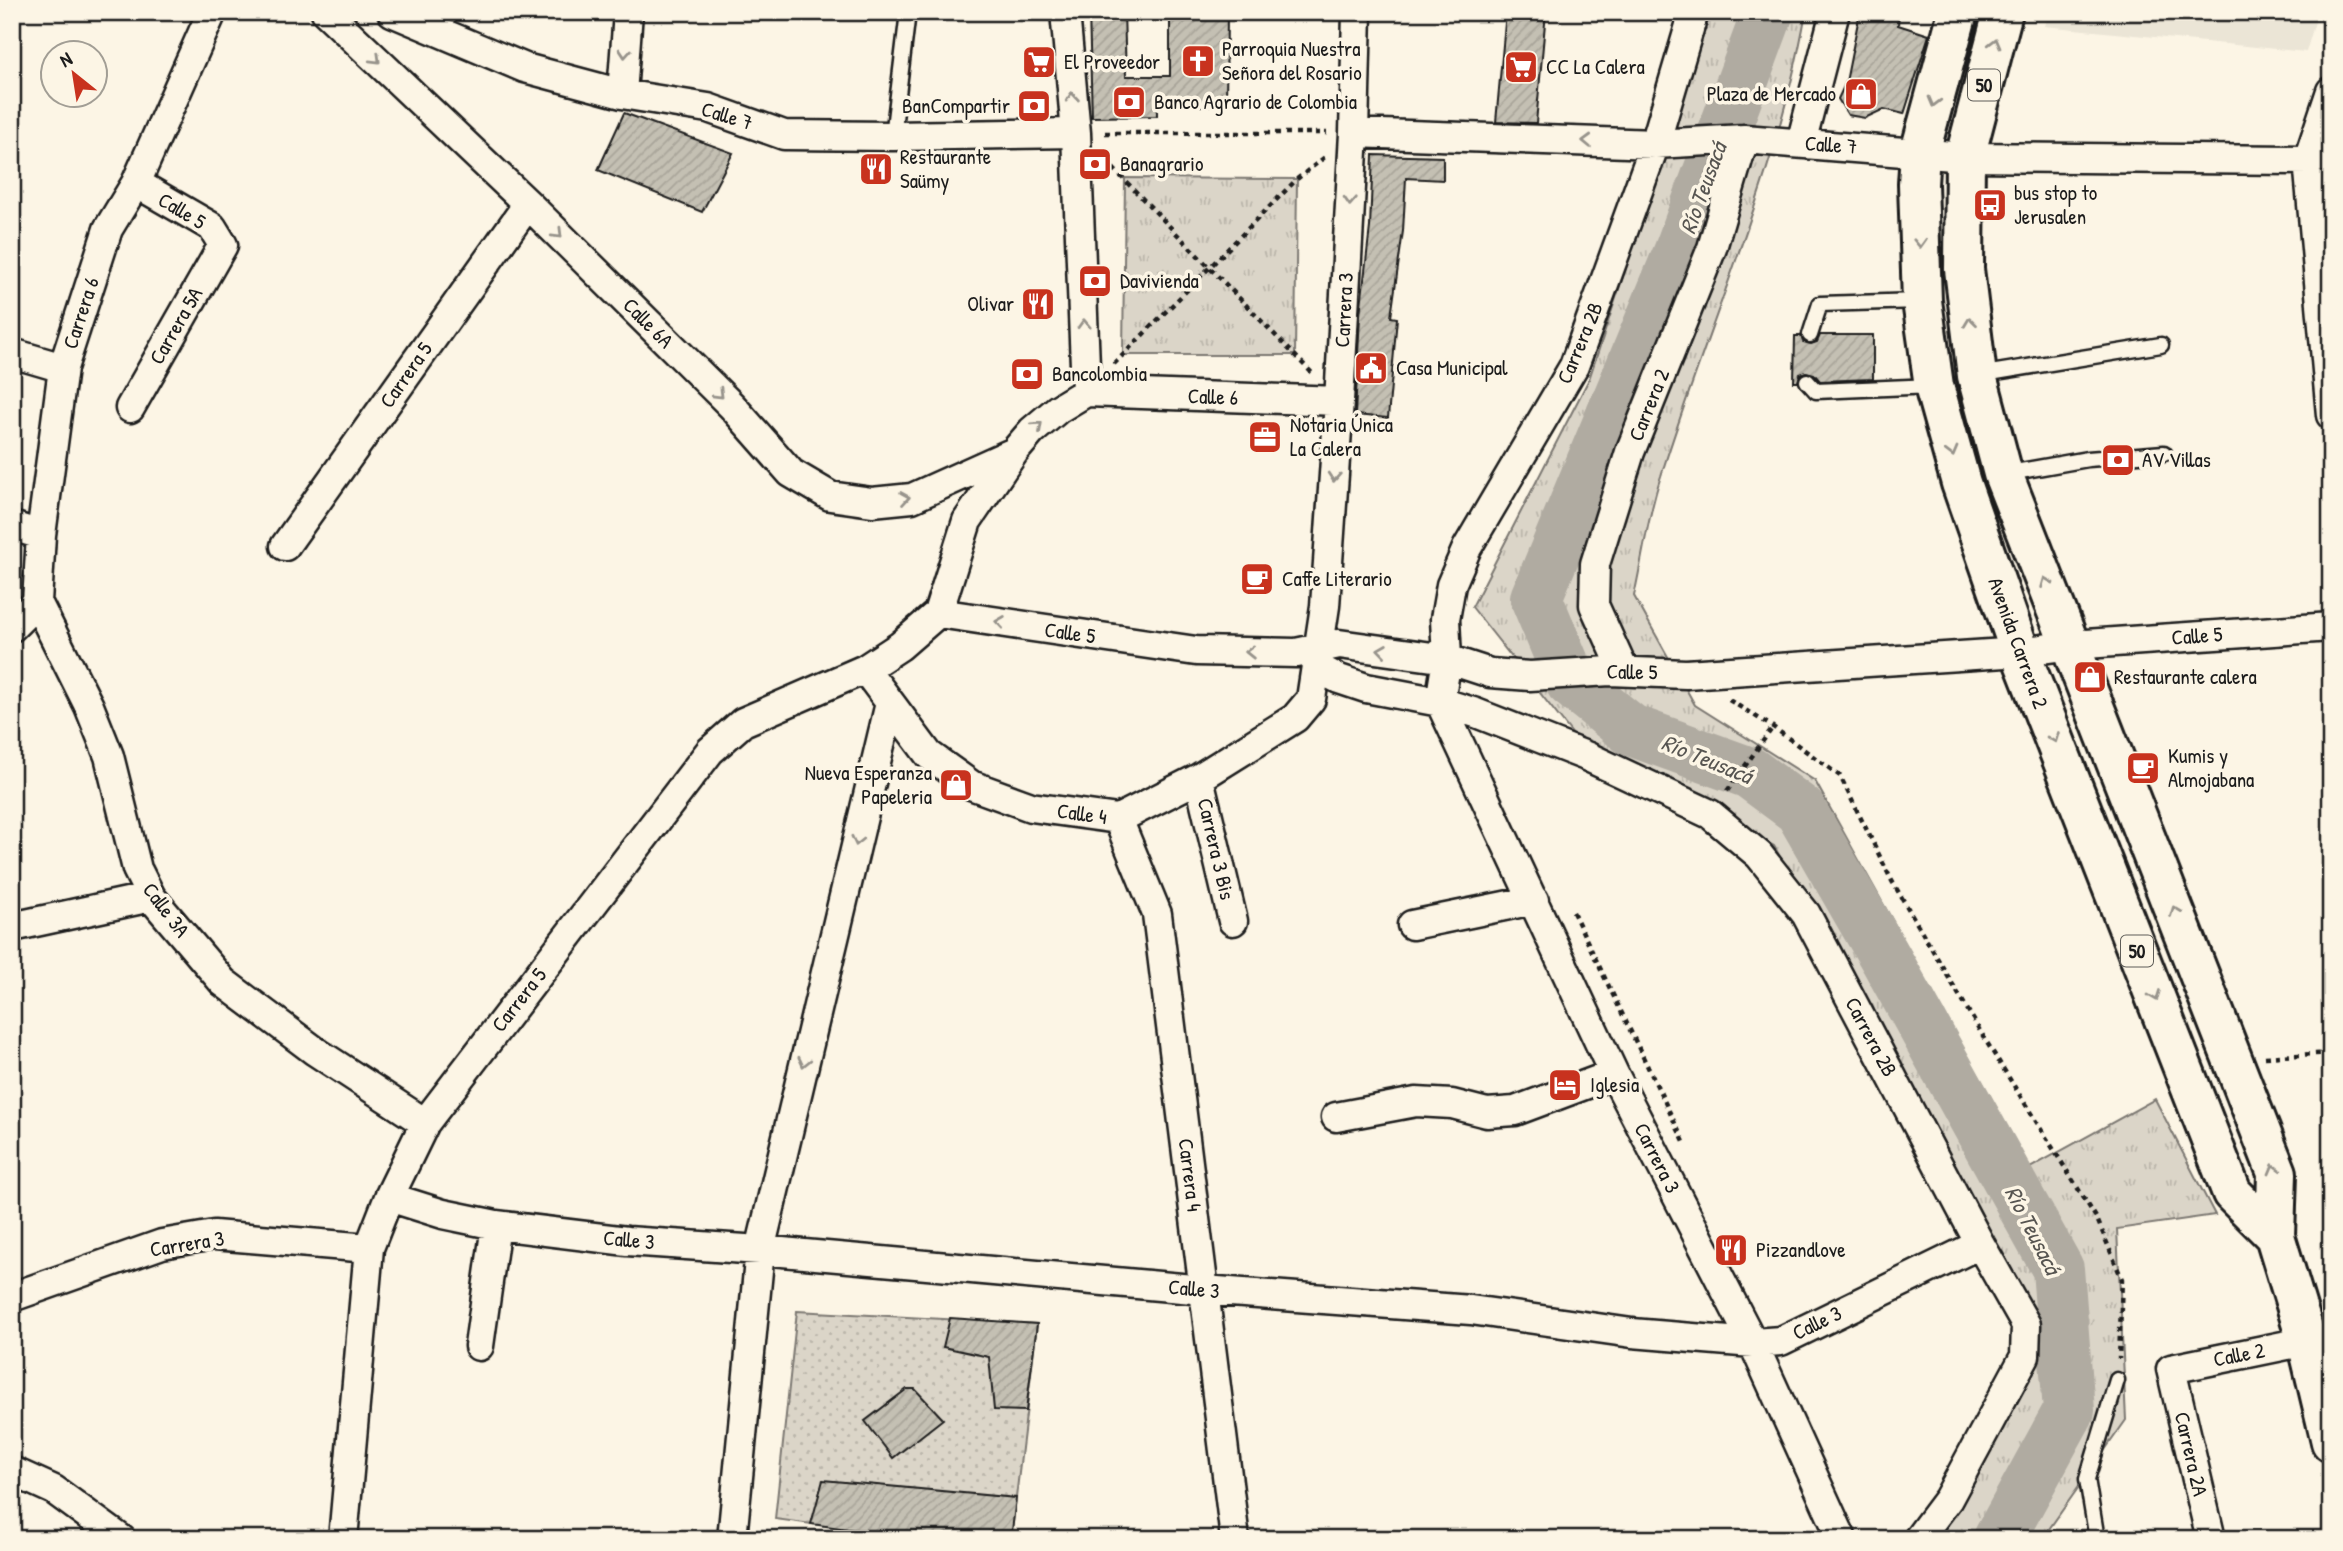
<svg xmlns="http://www.w3.org/2000/svg" width="2343" height="1551" font-family="'Patrick Hand',sans-serif">
  <style>
    .built { fill: #ebe5d6 }
    .grass { fill: url(#grass-dots); stroke: #7c7872; stroke-width: 2 }
    .park { fill: url(#park-tufts); stroke: #7c7872; stroke-width: 2 }
    .lines { fill: none; stroke-linecap: round; stroke-linejoin: round }
    .river { stroke: #b0aba1; stroke-width: 52 }
    .building { fill: url(#building-hatch); stroke: #1c1c1c; stroke-width: 2 }
    .lane-casing { stroke: #1c1c1c; stroke-width: 19 }
    .street-casing { stroke: #1c1c1c; stroke-width: 33 }
    .primary-casing { stroke: #1c1c1c; stroke-width: 44 }
    .path { stroke: #1c1c1c; stroke-width: 4.5; stroke-dasharray: 5 5; stroke-linecap: butt }
    .lane { stroke: #fcf5e5; stroke-width: 14 }
    .street { stroke: #fcf5e5; stroke-width: 28 }
    .primary { stroke: #fcf5e5; stroke-width: 38 }
    .oneway { stroke: #97938b }
    .labels { text-anchor: middle; stroke-width: 7; stroke-linejoin: round; paint-order: stroke }
    .shield { fill: #fcf5e5; stroke: #5f5d58; stroke-width: 2 }
    .shield-label { font-size: 19px; font-weight: bold; fill: #1c1c1c }
    .poi-label { font-size: 21px; fill: #1c1c1c; stroke: #fcf5e5; text-anchor: start }
    .street-label { font-size: 21px; fill: #1c1c1c; stroke: #fcf5e5 }
    .water-label { font-size: 23px; font-style: italic; fill: #575551; stroke: #fcf5e5 }
  </style>
  <defs>
    <pattern id="grass-dots" width="8" height="8" patternUnits="userSpaceOnUse" patternTransform="scale(1.75)"><rect width="8" height="8" fill="#dbd5c8"/><path d="M2 2h.1M6 6h.1" fill="none" stroke="#bbb6ab" stroke-width="1.8" stroke-linecap="round"/></pattern>
    <pattern id="park-tufts" width="24" height="20" patternUnits="userSpaceOnUse" patternTransform="scale(1.75)"><rect width="24" height="20" fill="#dbd5c8"/><path d="M3 7l-1-3M5 7V3M7 7l1-3M15 17l-1-3M17 17v-4M19 17l1-3" fill="none" stroke="#bbb6ab"/></pattern>
    <pattern id="building-hatch" width="6" height="6" patternUnits="userSpaceOnUse" patternTransform="scale(1.75)"><rect width="6" height="6" fill="#c4c0b3"/><path d="M-1 1l2-2M0 6l6-6M5 7l2-2" fill="none" stroke="#a8a499"/></pattern>
  </defs>
  <rect width="100%" height="100%" fill="#fcf5e5"/>
  <filter id="ink" filterUnits="userSpaceOnUse"><feTurbulence type="fractalNoise" baseFrequency=".0143" numOctaves="2"/><feDisplacementMap in="SourceGraphic" scale="14" xChannelSelector="R" yChannelSelector="G"/><feConvolveMatrix kernelMatrix="1 2 1 2 8 2 1 2 1" color-interpolation-filters="sRGB"/></filter>
  <g filter="url(#ink)">
    <!-- built -->
    <path class="built" d="M2048 12H2318L2306 52 2044 26Z"/>
    <!-- grass -->
    <path class="grass" d="M797 1311 1037 1324 1011 1539H921L775 1519Z"/>
    <!-- park -->
    <path class="park" d="M1711 12H1806C1778 172 1709 322 1661 476 1648 514 1643 556 1634 596L1695 705 1815 781 2030 1168 2155 1099 2215 1215 2117 1229 2126 1420 2042 1539H1937L2035 1312 1774 846 1574 736 1472 607 1589 379Z
      M1125 178 1297 179 1295 355H1123Z"/>
    <g class="lines">
      <!-- river -->
      <path class="river" d="M1768 12 1679 253 1536 598 1571 682 1631 730 1750 773 1800 810 1886 959 2058 1269 2069 1411 1999 1539"/>
    </g>
    <!-- building -->
    <path class="building" d="M1089 12H1124L1126 76H1170V12H1227L1226 106H1157V116L1092 117Z
      M1506 12H1546L1536 123 1496 122Z
      M1860 12H1899L1898 25 1929 35 1904 114 1884 109 1865 118 1848 115 1838 99 1846 82Z
      M624 113 733 153 702 212 598 170Z
      M1373 155 1443 157V180L1406 178 1403 231 1391 317 1397 318 1388 418 1355 415 1360 315 1370 227Z
      M1820 335H1873V379L1820 381 1814 374 1806 372 1800 374 1798 382H1794L1795 336H1801L1803 342 1811 344 1817 342Z
      M950 1318 1037 1324 1026 1411 994 1410 989 1357 943 1347Z
      M907 1389H915L943 1419 893 1458 865 1421Z
      M823 1480 1016 1498 1011 1539H921L811 1524Z"/>
    <g class="lines">
      <!-- lane casing -->
      <g class="lane-casing">
        <path id="lane" d="M893 136 908 12
          M1810 335 1820 304 1919 301
          M1978 375 2161 345
          M1807 381 1816 391 1933 386
          M2004 474 2088 459 2164 453
          M2097 1539 2087 1479 2117 1380"/>
      </g>
      <!-- street casing -->
      <g class="street-casing">
        <path id="street" d="M326 12 528 204 732 406 791 473 830 496 872 502 912 498 1014 452
          M392 12 525 68 622 94 708 108 784 135 893 136 1076 133
          M1065 12 1076 133 1086 392
          M1694 12 1655 144 1574 366 1467 548 1451 585 1445 619 1447 659 1440 702 1614 1074 1753 1343 1842 1539
          M2331 91 2308 160 2331 415
          M622 94 628 12
          M1354 133 1655 144 1744 139 1965 157 2308 160 2331 155
          M1801 143 1835 12
          M12 353 63 368
          M1086 392 1339 401
          M130 408 223 245 212 227 136 183
          M12 526 41 535
          M285 546 528 204
          M37 602 89 706 109 756 137 869 151 897 223 982 315 1051 425 1123
          M938 613 1196 651 1296 653 1339 644 1447 659 1490 673 1530 676 1610 671 1686 674 2020 652 2071 645 2331 627
          M938 613 967 521 1014 452 1032 431 1058 409 1086 392
          M12 627 37 602 41 535 63 368 108 229 136 183 212 12
          M1316 667 1339 679 1366 688 1440 702 1476 713 1586 756 1710 814 1759 855 1806 914 1980 1244 2026 1325 2025 1356 1948 1499 1918 1539
          M865 669 929 755 971 785 1031 807 1118 819 1199 778 1295 718 1311 699 1325 606 1339 401 1354 133 1357 12
          M1624 671 1594 605 1595 564 1630 452 1712 248 1744 139
          M1199 778 1233 921
          M1118 819 1157 914 1235 1539
          M1412 925 1534 900
          M12 927 151 897
          M1336 1117 1416 1102 1452 1104 1487 1113 1515 1111 1614 1074
          M389 1197 443 1214 496 1225 627 1241 760 1250 1204 1290 1471 1310 1632 1333 1753 1343 1781 1341 1980 1244
          M12 1297 162 1244 214 1235 369 1248
          M479 1346 496 1225
          M12 1471 54 1490 121 1539
          M343 1539 369 1248 389 1197 425 1123 710 751 743 722 865 669 900 646 938 613
          M732 1539 760 1250 890 703
          M2211 1539 2171 1369 2307 1341"/>
      </g>
      <!-- primary casing -->
      <g class="primary-casing">
        <path id="primary" d="M1958 12 1920 152 1918 184 1922 301 1934 386 1961 483 2020 652 2232 1193 2275 1236
          M2003 12 1965 157 1964 269 1977 376 2003 474 2277 1173 2275 1236 2307 1341 2331 1442"/>
      </g>
      <!-- path -->
      <path class="path" d="M1105 133H1327
        M1106 161 1312 373
        M1114 364 1297 179 1325 157
        M1729 700 1773 727 1840 776 1892 881 1986 1041 2097 1219 2122 1279 2119 1359
        M1727 791 1773 727
        M1573 912 1686 1146
        M2265 1057 2331 1053"/>
      <!-- lane -->
      <use href="#lane" class="lane"/>
      <!-- street -->
      <use href="#street" class="street"/>
      <!-- primary -->
      <use href="#primary" class="primary"/>
    </g>
    <!-- one-way arrows -->
    <defs><path id="oneway-chevron" d="M-2-3.5L2.5 0L-2 3.5" fill="none" stroke-width="1.6" stroke-linecap="round" stroke-linejoin="round" transform="scale(1.75)"/></defs>
    <g class="oneway">
      <use href="#oneway-chevron" transform="translate(1995 43) rotate(-75)"/>
      <use href="#oneway-chevron" transform="translate(625 53) rotate(94)"/>
      <use href="#oneway-chevron" transform="translate(376 59) rotate(44)"/>
      <use href="#oneway-chevron" transform="translate(1072 97) rotate(-95)"/>
      <use href="#oneway-chevron" transform="translate(1934 102) rotate(105)"/>
      <use href="#oneway-chevron" transform="translate(1587 141) rotate(-178)"/>
      <use href="#oneway-chevron" transform="translate(1350 201) rotate(93)"/>
      <use href="#oneway-chevron" transform="translate(558 234) rotate(45)"/>
      <use href="#oneway-chevron" transform="translate(1920 243) rotate(88)"/>
      <use href="#oneway-chevron" transform="translate(1970 322) rotate(-97)"/>
      <use href="#oneway-chevron" transform="translate(1084 324) rotate(-92)"/>
      <use href="#oneway-chevron" transform="translate(719 394) rotate(45)"/>
      <use href="#oneway-chevron" transform="translate(1038 426) rotate(-42)"/>
      <use href="#oneway-chevron" transform="translate(1952 452) rotate(75)"/>
      <use href="#oneway-chevron" transform="translate(1334 477) rotate(94)"/>
      <use href="#oneway-chevron" transform="translate(905 498) rotate(-9)"/>
      <use href="#oneway-chevron" transform="translate(2046 582) rotate(-112)"/>
      <use href="#oneway-chevron" transform="translate(1000 622) rotate(-172)"/>
      <use href="#oneway-chevron" transform="translate(1382 650) rotate(-172)"/>
      <use href="#oneway-chevron" transform="translate(1250 652) rotate(-179)"/>
      <use href="#oneway-chevron" transform="translate(2054 738) rotate(69)"/>
      <use href="#oneway-chevron" transform="translate(857 841) rotate(103)"/>
      <use href="#oneway-chevron" transform="translate(2175 911) rotate(-111)"/>
      <use href="#oneway-chevron" transform="translate(2155 996) rotate(69)"/>
      <use href="#oneway-chevron" transform="translate(804 1062) rotate(103)"/>
      <use href="#oneway-chevron" transform="translate(2274 1169) rotate(-105)"/>
    </g>
  </g>
  <!-- icons -->
  <defs>
    <g id="church-square" transform="scale(1.75)"><rect x="-9" y="-9" width="18" height="18" rx="4" fill="#c8321e" stroke="#fcf5e5"/><path d="M-1.2-6h2.4v3.5h3.3v2.4h-3.3V6h-2.4V-.1h-3.3v-2.4h3.3Z" fill="#fff"/></g>
    <g id="supermarket-square" transform="scale(1.75)"><rect x="-9" y="-9" width="18" height="18" rx="4" fill="#c8321e" stroke="#fcf5e5"/><path d="M-6-5.5h2.5l.6 2H6L4.5 2H-2.5L-4.4-4H-6ZM-1.5 3.2a1.3 1.3 0 1 0 .1 0ZM3 3.2a1.3 1.3 0 1 0 .1 0Z" fill="#fff"/></g>
    <g id="shop-square" transform="scale(1.75)"><rect x="-9" y="-9" width="18" height="18" rx="4" fill="#c8321e" stroke="#fcf5e5"/><path d="M-5-2.5h2.3a2.7 3.5 0 0 1 5.4 0H5L5.5 6h-11ZM-1.5-2.5h3a1.5 2.3 0 0 0-3 0Z" fill="#fff"/></g>
    <g id="bank-square" transform="scale(1.75)"><rect x="-9" y="-9" width="18" height="18" rx="4" fill="#c8321e" stroke="#fcf5e5"/><path d="M-6-4H6V4H-6ZM0-2.3a2.3 2.3 0 1 0 0 4.6a2.3 2.3 0 1 0 0-4.6Z" fill="#fff"/></g>
    <g id="restaurant-square" transform="scale(1.75)"><rect x="-9" y="-9" width="18" height="18" rx="4" fill="#c8321e" stroke="#fcf5e5"/><path d="M-5-6h1v4h1v-4h1v4h1v-4h1v5L-1.5 .5V6h-2V.5L-5-1ZM5-6V6H3V1.5H1.5Q1.5-4 5-6Z" fill="#fff"/></g>
    <g id="bus-square" transform="scale(1.75)"><rect x="-9" y="-9" width="18" height="18" rx="4" fill="#c8321e" stroke="#fcf5e5"/><path d="M-5-6H5V4H4V6H2V4H-2V6H-4V4H-5ZM-3.5-4V0h7V-4ZM-3.5 1.2v1.5H-2V1.2ZM2 1.2v1.5H3.5V1.2Z" fill="#fff"/></g>
    <g id="civic-square" transform="scale(1.75)"><rect x="-9" y="-9" width="18" height="18" rx="4" fill="#c8321e" stroke="#fcf5e5"/><path d="M-.6-6.5H3V-4.5H.6V-3L4-1V1h2V6H-6V1h2V-1L-.6-3ZM-1.2 2.5V6h2.4V2.5Z" fill="#fff"/></g>
    <g id="office-square" transform="scale(1.75)"><rect x="-9" y="-9" width="18" height="18" rx="4" fill="#c8321e" stroke="#fcf5e5"/><path d="M-6-3h4V-5.5h4V-3h4V5H-6ZM-1-4.5V-3h2v-1.5ZM-6 0V1H6V0Z" fill="#fff"/></g>
    <g id="cafe-square" transform="scale(1.75)"><rect x="-9" y="-9" width="18" height="18" rx="4" fill="#c8321e" stroke="#fcf5e5"/><path d="M-5.5-4.5H6V0H3Q3 3.5 0 3.5H-2.5Q-5.5 3.5-5.5 0ZM3-3.2v2h1.7v-2ZM-6 4.5H4V6H-6Z" fill="#fff"/></g>
    <g id="hotel-square" transform="scale(1.75)"><rect x="-9" y="-9" width="18" height="18" rx="4" fill="#c8321e" stroke="#fcf5e5"/><path d="M-6-4.5h1.5V1H6V5H4.5V3h-9V5H-6ZM-4 0a1.8 1.8 0 1 1 3.6 0ZM.5 0V-2.5h3Q6-2.5 6 0Z" fill="#fff"/></g>
  </defs>
  <g fill-rule="evenodd">
    <use href="#church-square" x="1198" y="61"/>
    <use href="#supermarket-square" x="1039" y="62"/>
    <use href="#supermarket-square" x="1521" y="67"/>
    <use href="#shop-square" x="1861" y="94"/>
    <use href="#bank-square" x="1129" y="102"/>
    <use href="#bank-square" x="1034" y="106"/>
    <use href="#bank-square" x="1095" y="164"/>
    <use href="#restaurant-square" x="876" y="169"/>
    <use href="#bus-square" x="1990" y="205"/>
    <use href="#bank-square" x="1095" y="281"/>
    <use href="#restaurant-square" x="1038" y="304"/>
    <use href="#civic-square" x="1371" y="368"/>
    <use href="#bank-square" x="1027" y="374"/>
    <use href="#office-square" x="1265" y="437"/>
    <use href="#bank-square" x="2118" y="460"/>
    <use href="#cafe-square" x="1257" y="579"/>
    <use href="#shop-square" x="2090" y="677"/>
    <use href="#cafe-square" x="2143" y="768"/>
    <use href="#shop-square" x="956" y="785"/>
    <use href="#hotel-square" x="1565" y="1085"/>
    <use href="#restaurant-square" x="1731" y="1250"/>
  </g>
  <g class="labels">
    <!-- shield labels -->
    <g class="shield">
      <rect x="1968" y="69.5" width="32" height="31" rx="5"/>
      <rect x="2121" y="935.5" width="32" height="31" rx="5"/>
    </g>
    <g class="shield-label">
      <text x="1984" y="92">50</text>
      <text x="2137" y="958">50</text>
    </g>
    <!-- poi labels -->
    <g class="poi-label">
      <text x="1222" y="56">Parroquia Nuestra<tspan x="1222" dy="24">Señora del Rosario</tspan></text>
      <text x="1064" y="69">El Proveedor</text>
      <text x="1546" y="74">CC La Calera</text>
      <text x="1836" y="101" text-anchor="end">Plaza de Mercado</text>
      <text x="1154" y="109">Banco Agrario de Colombia</text>
      <text x="1010" y="113" text-anchor="end">BanCompartir</text>
      <text x="900" y="164">Restaurante<tspan x="900" dy="24">Saümy</tspan></text>
      <text x="1120" y="171">Banagrario</text>
      <text x="2014" y="200">bus stop to<tspan x="2014" dy="24">Jerusalen</tspan></text>
      <text x="1120" y="288">Davivienda</text>
      <text x="1014" y="311" text-anchor="end">Olivar</text>
      <text x="1396" y="375">Casa Municipal</text>
      <text x="1052" y="381">Bancolombia</text>
      <text x="1290" y="432">Notaria Única<tspan x="1290" dy="24">La Calera</tspan></text>
      <text x="2142" y="467">AV Villas</text>
      <text x="1282" y="586">Caffe Literario</text>
      <text x="2114" y="684">Restaurante calera</text>
      <text x="2168" y="763">Kumis y<tspan x="2168" dy="24">Almojabana</tspan></text>
      <text x="932" y="780" text-anchor="end">Nueva Esperanza<tspan x="932" dy="24">Papeleria</tspan></text>
      <text x="1590" y="1092">Iglesia</text>
      <text x="1756" y="1257">Pizzandlove</text>
    </g>
    <!-- street labels -->
    <g class="street-label">
      <text transform="translate(727 116) rotate(17)" y="7">Calle 7</text>
      <text transform="translate(1831 145) rotate(4)" y="7">Calle 7</text>
      <text transform="translate(182 211) rotate(31)" y="7">Calle 5</text>
      <text transform="translate(1344 310) rotate(-87)" y="7">Carrera 3</text>
      <text transform="translate(81 313) rotate(-72)" y="7">Carrera 6</text>
      <text transform="translate(648 323) rotate(45)" y="7">Calle 6A</text>
      <text transform="translate(176 326) rotate(-60)" y="7">Carrera 5A</text>
      <text transform="translate(1580 343) rotate(-67)" y="7">Carrera 2B</text>
      <text transform="translate(406 375) rotate(-55)" y="7">Carrera 5</text>
      <text transform="translate(1213 397) rotate(2)" y="7">Calle 6</text>
      <text transform="translate(1649 405) rotate(-68)" y="7">Carrera 2</text>
      <text transform="translate(1070 633) rotate(8)" y="7">Calle 5</text>
      <text transform="translate(2197 636) rotate(-4)" y="7">Calle 5</text>
      <text transform="translate(2018 643) rotate(70)" y="7">Avenida Carrera 2</text>
      <text transform="translate(1632 672) rotate(1)" y="7">Calle 5</text>
      <text transform="translate(1082 814) rotate(8)" y="7">Calle 4</text>
      <text transform="translate(1216 849) rotate(77)" y="7">Carrera 3 Bis</text>
      <text transform="translate(166 910) rotate(53)" y="7">Calle 3A</text>
      <text transform="translate(519 1000) rotate(-52)" y="7">Carrera 5</text>
      <text transform="translate(1871 1037) rotate(62)" y="7">Carrera 2B</text>
      <text transform="translate(1657 1158) rotate(63)" y="7">Carrera 3</text>
      <text transform="translate(1190 1175) rotate(83)" y="7">Carrera 4</text>
      <text transform="translate(629 1240) rotate(5)" y="7">Calle 3</text>
      <text transform="translate(187 1244) rotate(-9)" y="7">Carrera 3</text>
      <text transform="translate(1194 1289) rotate(5)" y="7">Calle 3</text>
      <text transform="translate(1817 1323) rotate(-26)" y="7">Calle 3</text>
      <text transform="translate(2239 1355) rotate(-11)" y="7">Calle 2</text>
      <text transform="translate(2191 1454) rotate(77)" y="7">Carrera 2A</text>
    </g>
    <!-- water labels -->
    <g class="water-label">
      <text transform="translate(1703 188) rotate(-70)" y="8">Río Teusacá</text>
      <text transform="translate(1707 759) rotate(22)" y="8">Río Teusacá</text>
      <text transform="translate(2033 1230) rotate(63)" y="8">Río Teusacá</text>
    </g>
  </g>
  <!-- margin -->
  <rect width="2343" height="1551" fill="none" stroke="#fcf5e5" stroke-width="42"/>
  <rect x="21" y="21" width="2301" height="1509" fill="none" stroke="#1c1c1c" stroke-width="2.5" filter="url(#ink)"/>
  <!-- north arrow -->
  <g transform="translate(74 74) rotate(330)"><circle r="33" fill="#fcf5e5" stroke="#a29e95" stroke-width="2"/>
  <path d="M0-5L12 26L0 18L-12 26Z" fill="#c8321e"/>
  <text y="-10" font-size="19" font-weight="bold" text-anchor="middle" fill="#1c1c1c">N</text>
  </g>
</svg>
